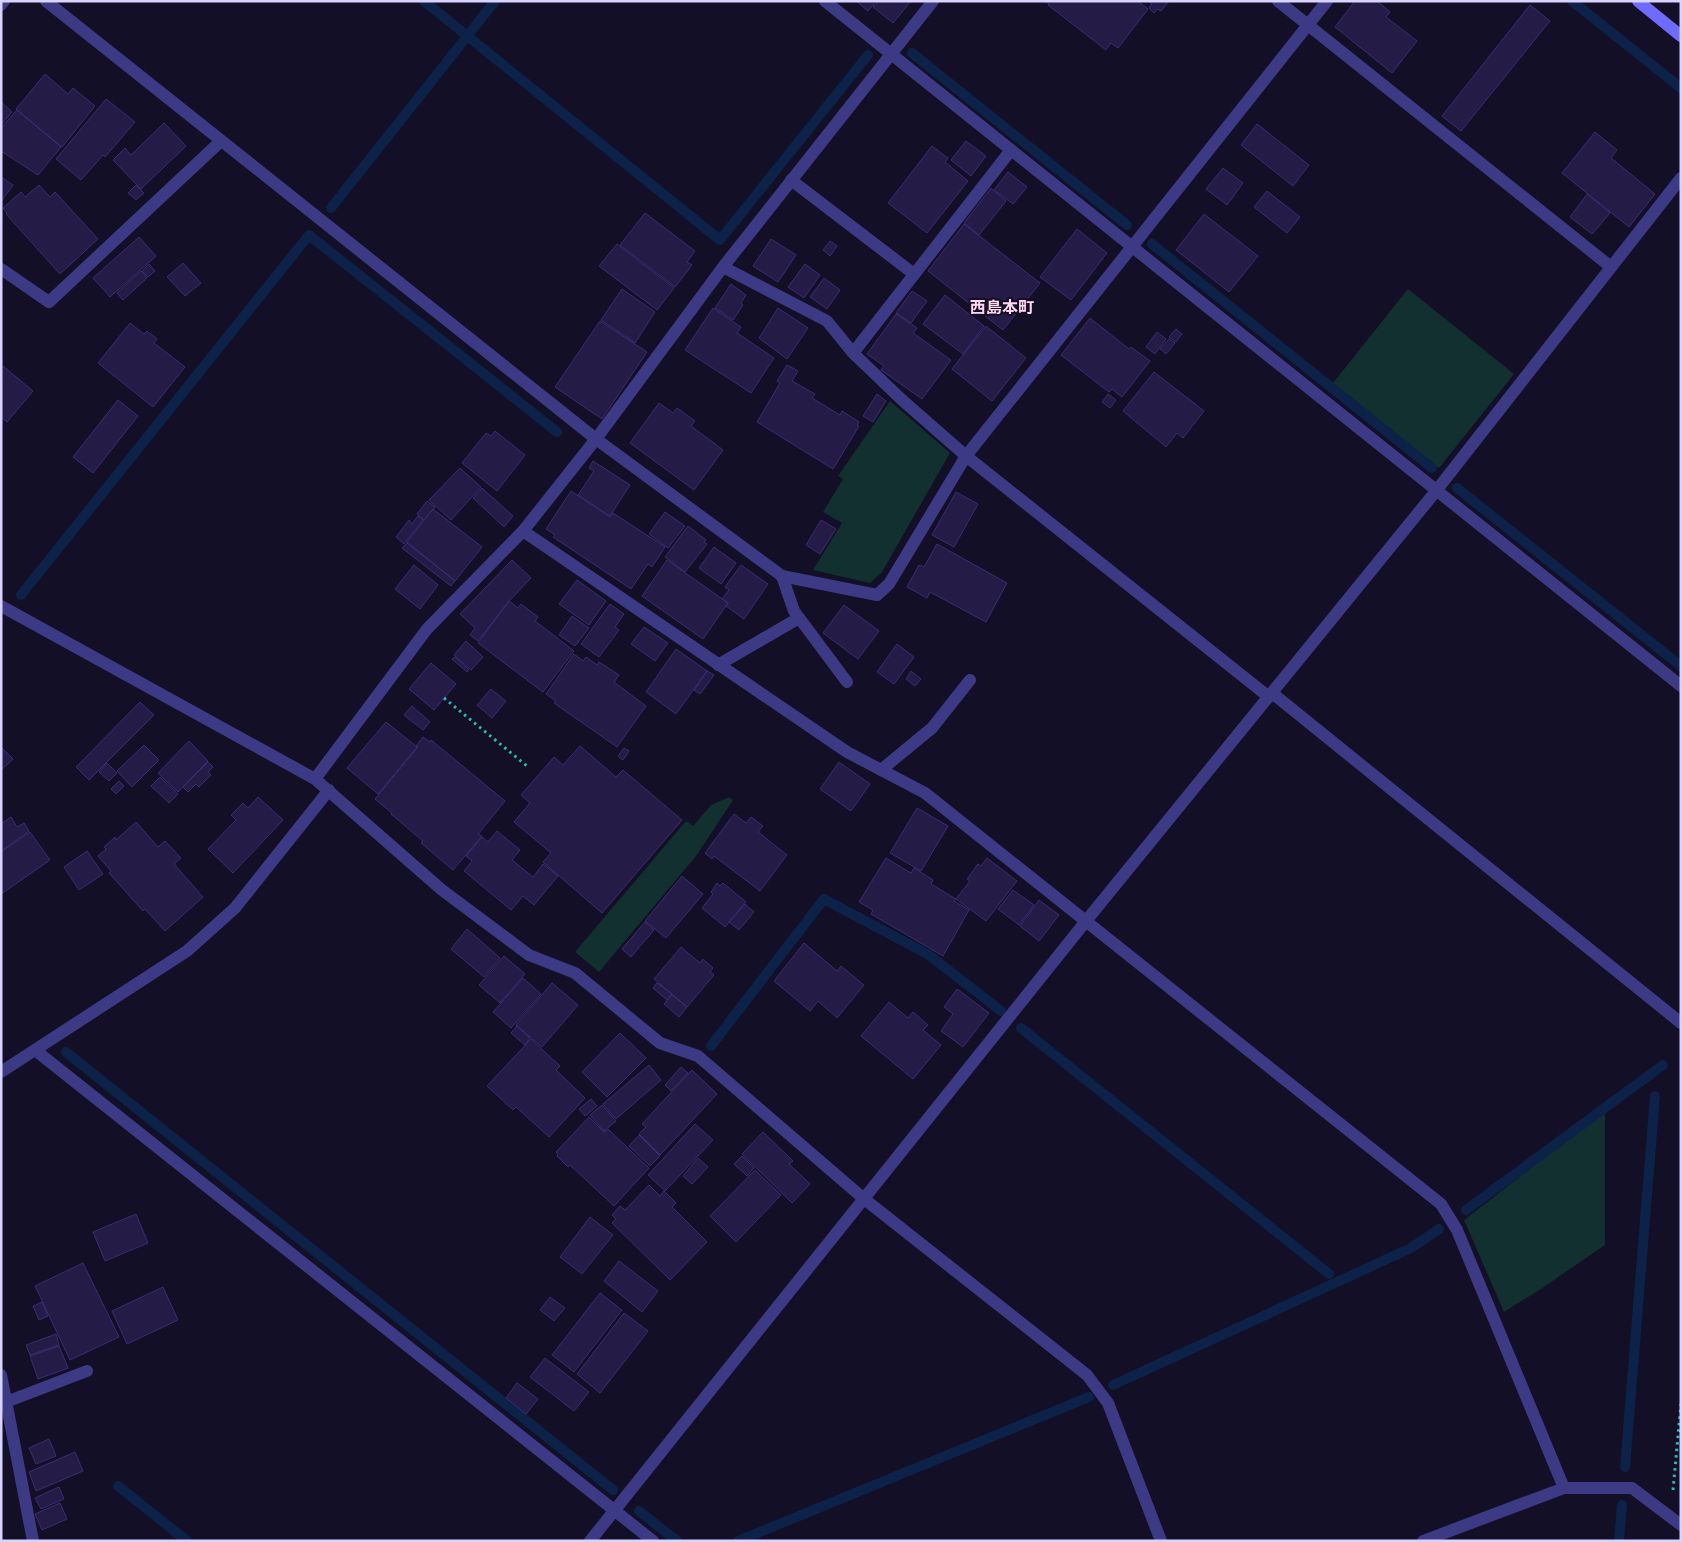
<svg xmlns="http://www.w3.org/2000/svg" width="1682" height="1542" font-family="'Nunito Sans','Noto Sans JP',sans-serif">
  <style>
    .green { fill: #12302f }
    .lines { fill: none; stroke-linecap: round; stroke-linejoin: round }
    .stream { stroke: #0c2248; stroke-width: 10 }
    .building { fill: #241b47; stroke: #3b2d73 }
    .path { stroke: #2fb8b0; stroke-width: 3; stroke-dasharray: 2.5 4; stroke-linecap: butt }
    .service { stroke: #3d3a85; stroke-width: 12 }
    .minor { stroke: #3d3a85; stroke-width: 12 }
    .secondary { stroke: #6f6bff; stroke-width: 12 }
    .labels { text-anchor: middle; stroke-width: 4; stroke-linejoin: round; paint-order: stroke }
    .quarter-label { font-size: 16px; font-weight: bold; fill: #ffd6f0; stroke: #130f26 }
  </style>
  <rect width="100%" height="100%" fill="#130f26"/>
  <!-- green -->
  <path class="green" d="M1408 289 1514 374 1439 468 1333 383Z
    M890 401 950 453 882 572 870 583 813 570 842 523 823 512 843 479 838 476Z
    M729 797 733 800 696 856 599 972 575 952 686 821 693 826 711 805Z
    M1605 1111V1245L1541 1289 1504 1312 1464 1220Z"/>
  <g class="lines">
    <!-- stream -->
    <path class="stream" d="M424 1 720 240 868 55
      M1572 1 1681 88
      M912 53 1127 225
      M331 208 495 1
      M1152 244 1432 468
      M1457 488 1681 666
      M21 595 309 235 557 432
      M1021 1028 1329 1274
      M711 1046 824 899 929 955 1001 1011
      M66 1052 613 1490
      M1466 1210 1663 1065
      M1113 1385 1411 1248 1439 1229
      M1625 1467 1655 1096
      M118 1486 187 1541
      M639 1511 677 1541
      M738 1541 1089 1397
      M1619 1541 1622 1505"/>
  </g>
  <!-- building -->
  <path class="building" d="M856 1H876L868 11Z
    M878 1H911L893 23 873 7Z
    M1046 1H1138L1148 9 1118 48 1111 43 1106 50 1048 5 1049 4Z
    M1148 1H1169L1161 11 1157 9 1154 13 1149 8 1152 4Z
    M1355 1H1377L1390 12 1386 17 1417 41 1392 73 1335 27Z
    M1530 5 1550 21 1461 131 1442 116Z
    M45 74 68 94 73 88 95 106 62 147 16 109Z
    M106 99 135 122 105 157 103 155 81 180 56 159Z
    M1 102 12 112 1 125Z
    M17 110 61 147 38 175 1 151V128Z
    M164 123 186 146 141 189 113 160 125 148 131 155Z
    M1257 124 1309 165 1293 186 1241 145Z
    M1595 132 1617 150 1611 158 1655 194 1629 227 1562 173Z
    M966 141 986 156 971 176 951 160Z
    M932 146 948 158 945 162 968 181 927 233 888 203Z
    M1223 168 1243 183 1227 205 1206 189Z
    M1008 172 1027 187 1013 204 994 190Z
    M1 177 13 185 1 202Z
    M39 185 50 197 55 192 98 239 60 274 6 214 7 213 3 208 21 192 25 197Z
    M136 185 144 193 136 200 128 193Z
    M991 188 1006 201 979 235 964 223Z
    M1267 191 1300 217 1287 233 1254 207Z
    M1587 194 1610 213 1592 234 1570 217Z
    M645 213 695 251 687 262 692 265 675 287 620 245Z
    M1204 214 1258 256 1229 292 1176 250Z
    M964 224 1040 283 1003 330 928 271Z
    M1077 229 1107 253 1071 300 1040 277Z
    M139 237 156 256 110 297 93 278Z
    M771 239 796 255 778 282 753 266Z
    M830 241 837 246 830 256 823 250Z
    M617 244 674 288 657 310 599 266Z
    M183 263 201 283 185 296 167 277Z
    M149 264 155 271 148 277 142 271Z
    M805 264 820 275 804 298 788 287Z
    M141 271 147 278 123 300 117 293Z
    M824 278 840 290 827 309 810 297Z
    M731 284 746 295 741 303 743 305 733 320 715 308Z
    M622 289 655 312 635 343 601 320Z
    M912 291 927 301 911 323 896 313Z
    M945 295 984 326 963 354 923 324Z
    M713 308 741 327 737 333 774 358 751 393 685 350Z
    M778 308 808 328 787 359 759 338Z
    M896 314 917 328 913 333 951 360 922 399 881 370 884 366 867 354Z
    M1090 318 1129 349 1131 347 1150 361 1122 397 1112 389 1109 392 1061 355Z
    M600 321 647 352 602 419 555 387Z
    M130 323 144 334 147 331 157 339 154 343 185 367 153 407 98 363Z
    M986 326 1026 358 992 401 952 369Z
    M1176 329 1182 334 1176 342 1169 337Z
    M1157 332 1166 339 1155 354 1146 347Z
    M1169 339 1175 343 1166 354 1160 349Z
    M787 365 798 371 792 381 815 394 812 398 840 415 842 411 859 422 857 425 859 426 833 469 757 422 780 383 777 381Z
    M3 366 33 391 7 422 1 417V368Z
    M1154 372 1204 411 1183 438 1177 433 1166 447 1123 411Z
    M877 394 886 401 873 422 863 416Z
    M1108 394 1116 400 1110 408 1102 402Z
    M118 400 138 416 93 473 73 457Z
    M659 403 673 413 677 408 695 421 691 426 723 450 694 490 630 443Z
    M495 431 525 455 497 491 462 463 486 433 491 436Z
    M593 461 630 485 610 516 578 495 594 471 589 468Z
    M460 468 481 487 451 520 429 500Z
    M482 488 513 516 504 527 473 498Z
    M571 491 610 517 613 513 665 547 652 567 648 564 631 589 553 537 555 535 546 529Z
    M956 492 978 504 954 547 932 535Z
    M427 501 435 507 424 520 417 514Z
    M433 509 482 547 455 581 407 542Z
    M665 512 685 526 668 548 649 534Z
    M418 516 423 520 404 544 396 537 409 520 412 524Z
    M821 520 836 529 820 554 806 545Z
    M688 526 706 540 704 542 707 544 685 572 665 557Z
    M407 543 455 581 451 586 402 548Z
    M937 544 1007 583 986 622 930 592 927 598 907 587 919 565 924 567Z
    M714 547 736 563 721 584 699 568Z
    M512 560 531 578 508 602 478 641 470 635 475 628 460 614Z
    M667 560 728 603 703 639 642 596Z
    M414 565 438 585 420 609 395 589Z
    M741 565 768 584 744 619 726 606 728 603 722 599 729 590 725 587Z
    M577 580 606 601 589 625 559 604Z
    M509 601 518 608 521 604 538 617 535 621 574 651 543 692 478 643Z
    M610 604 624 614 615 627 619 630 599 657 581 644Z
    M844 605 879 631 858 659 823 633Z
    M572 616 589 628 575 646 559 635Z
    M644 627 668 643 655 661 631 644Z
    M466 641 483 657 471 670 454 655Z
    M897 644 914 657 894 684 877 672Z
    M676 649 707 671 676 714 646 692Z
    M574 654 583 661 586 657 597 665 599 662 619 675 614 682 646 706 617 747 554 703 556 701 546 694Z
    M455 657 469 670 467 672 452 659Z
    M431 663 456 684 434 710 409 689Z
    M707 671 714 675 700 694 694 690Z
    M911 671 921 679 915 686 906 679Z
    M491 689 506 701 492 718 477 705Z
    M140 702 154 715 89 780 76 767Z
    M412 706 430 722 423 730 404 715Z
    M386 722 417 747 378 794 347 768Z
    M423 737 430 742 431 740 505 801 478 834 482 836 453 870 421 843 423 841 391 814 392 813 375 799 418 747 416 746Z
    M189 741 208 761 178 792 158 773Z
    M144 745 159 760 132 787 117 771Z
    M580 746 616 777 623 770 682 820 602 913 543 862 551 853 514 822 530 803 521 795 554 757 563 765Z
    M1 747 13 759 1 770Z
    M624 748 629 751 623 760 618 756Z
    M208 762 213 767 208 772 211 775 199 787 196 784 188 792 183 787Z
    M839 762 870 784 851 811 820 789Z
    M107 763 117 773 109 781 99 772Z
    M160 777 178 794 169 803 151 786Z
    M119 781 124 786 116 794 111 789Z
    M258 797 283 820 233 873 208 849 236 820 231 815 243 803 248 808Z
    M917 808 948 826 921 871 890 853Z
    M734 814 746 823 751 817 763 826 758 832 787 855 760 891 714 856 712 859 705 853Z
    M11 817 17 827 24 823 29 831 1 851V824Z
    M136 822 158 847 165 841 181 858 174 864 203 897 165 931 145 909 143 911 109 873 111 871 98 856 106 849 104 847 115 837 116 840Z
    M497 831 520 850 512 860 533 877 543 864 558 876 534 905 523 896 511 910 464 871 472 861 466 856 482 837 488 842Z
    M30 832 50 860 1 894V852Z
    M87 851 103 874 79 890 64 867Z
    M886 858 911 873 914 868 933 880 931 884 956 899 954 901 969 910 943 956 871 914 873 910 859 902Z
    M987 858 1017 881 986 921 956 899 970 881 967 879 978 864 981 866Z
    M682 876 703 894 666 938 645 921Z
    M717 883 720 886 723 883 746 902 725 927 702 908 713 894 711 892Z
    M1013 890 1034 905 1019 925 998 909Z
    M1039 900 1059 915 1039 941 1020 926Z
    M745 904 754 912 739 930 729 922Z
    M645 922 654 930 631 957 622 949Z
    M467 929 500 958 484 977 451 949Z
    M804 943 837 971 841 966 864 985 837 1018 818 1001 810 1011 774 981Z
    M681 947 700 963 703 959 713 968 710 972 714 975 687 1007 654 979Z
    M504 956 525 974 500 1003 479 985Z
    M523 978 541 994 511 1028 493 1012Z
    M552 983 578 1005 542 1047 516 1025Z
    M657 983 672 994 667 1000 653 988Z
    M957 989 989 1013 963 1047 941 1031 953 1014 944 1007Z
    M672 995 687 1007 679 1017 664 1004Z
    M889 1002 908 1018 913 1012 928 1025 923 1030 941 1045 913 1079 861 1036Z
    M517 1026 530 1038 525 1045 511 1033Z
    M620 1033 646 1058 607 1097 582 1072Z
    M531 1039 560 1066 556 1070 585 1098 549 1137 516 1107 513 1110 487 1086Z
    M649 1065 661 1080 616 1119 603 1104Z
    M681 1067 688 1073 671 1091 665 1085Z
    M692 1070 717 1094 660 1155 639 1134 646 1127 642 1124Z
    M591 1099 597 1106 585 1116 579 1109Z
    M602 1105 616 1121 604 1131 590 1115Z
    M589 1117 604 1132 608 1129 649 1168 614 1206 570 1165 568 1167 557 1156 558 1155 556 1152Z
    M695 1124 713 1140 665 1191 648 1175Z
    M763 1132 793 1161 789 1164 810 1184 792 1203 742 1154Z
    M639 1135 660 1156 650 1166 629 1146Z
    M742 1156 754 1168 747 1176 734 1164Z
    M698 1158 708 1167 692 1184 683 1176Z
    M755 1170 781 1195 736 1242 710 1216Z
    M649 1185 660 1196 664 1191 676 1203 672 1207 707 1242 670 1280 612 1223 616 1219 612 1215 620 1206 625 1210Z
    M136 1214 148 1243 105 1261 93 1232Z
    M590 1217 613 1235 582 1274 560 1257Z
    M619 1261 658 1291 642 1312 604 1281Z
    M83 1263 119 1337 70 1360 35 1286Z
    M163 1287 178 1320 127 1344 112 1311Z
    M600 1293 622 1310 574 1372 552 1355Z
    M550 1297 565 1308 554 1321 540 1310Z
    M42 1302 48 1316 39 1320 33 1306Z
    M624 1313 648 1331 600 1393 577 1374Z
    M56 1334 59 1345 30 1355 26 1345Z
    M59 1346 68 1368 38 1379 30 1356Z
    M545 1358 589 1392 574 1411 530 1377Z
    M517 1383 538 1399 526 1414 506 1398Z
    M49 1439 56 1456 36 1464 29 1448Z
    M75 1452 83 1471 36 1491 29 1472Z
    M59 1487 64 1499 41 1509 35 1498Z
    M60 1503 67 1519 42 1530 35 1514Z"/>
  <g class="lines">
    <!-- path -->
    <path class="path" d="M444 698 527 766
      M1673 1490 1681 1404"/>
    <!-- service -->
    <path class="service" d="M791 180 914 274
      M782 576 794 611 847 682
      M718 665 799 618
      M881 770 932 728 970 680
      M6 1402 87 1371"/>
    <!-- minor -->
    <path class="minor" d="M46 1 596 439 782 576 877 595 889 584 966 456 1327 1
      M825 1 1681 686
      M1278 1 1611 267
      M1 5 4 1
      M723 267 827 321 853 353 901 399 966 456 1269 697
      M1 269 49 302 221 141
      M853 353 1011 150
      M523 531 847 752 925 793 1441 1204 1457 1230 1564 1488
      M1 606 315 779 442 890 529 955 575 973 660 1043 698 1056 863 1198 1087 1375 1108 1403 1161 1541
      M1272 693 1681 1023
      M315 779 427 629 523 531 596 439 723 267 933 1
      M35 1050 653 1541
      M1 1072 187 951 235 908 329 790
      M1 1375 33 1541
      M590 1541 1086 921 1436 491 1681 178
      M1423 1541 1564 1488H1632L1681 1525"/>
    <!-- secondary -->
    <path class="secondary" d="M1638 1 1681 36"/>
  </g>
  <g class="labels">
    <!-- quarter labels -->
    <g class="quarter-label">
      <text x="1002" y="313">西島本町</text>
    </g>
  </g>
  <!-- border -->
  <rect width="1682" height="1542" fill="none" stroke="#d9d4ff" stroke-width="5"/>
</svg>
